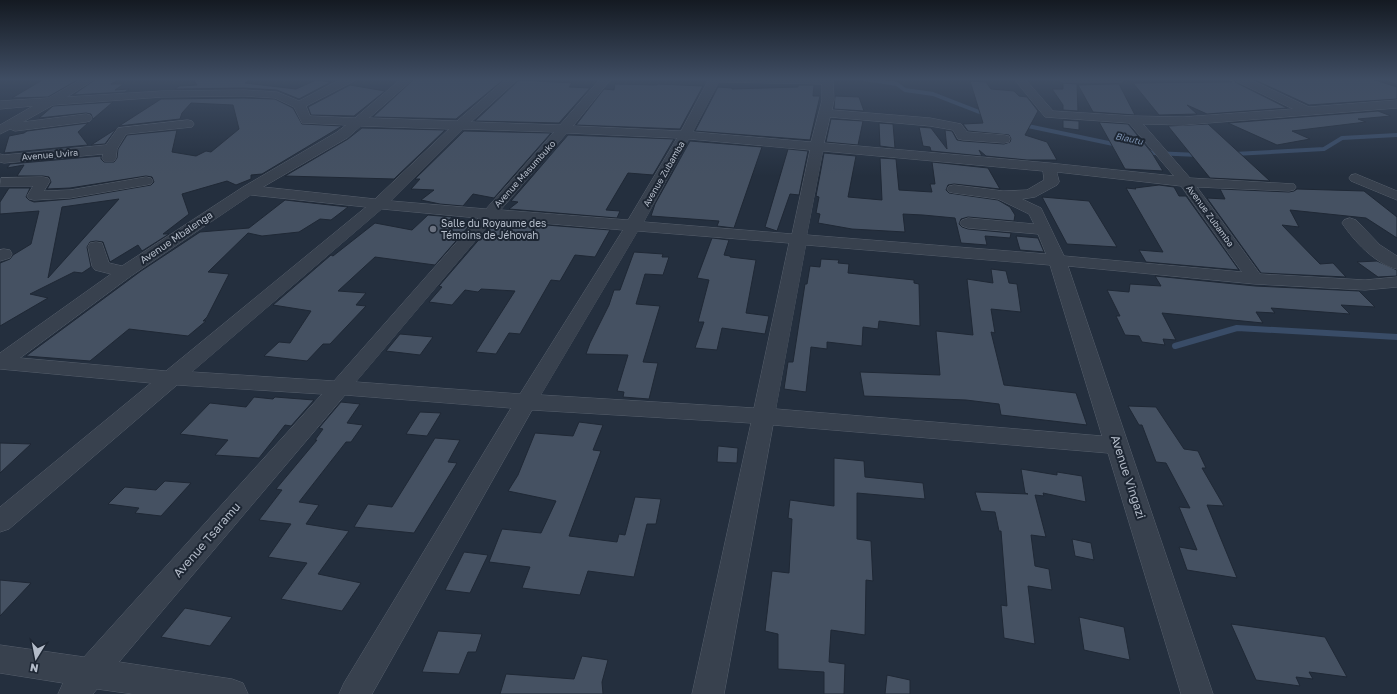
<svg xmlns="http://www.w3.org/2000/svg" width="1397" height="694" font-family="'Golos Text',sans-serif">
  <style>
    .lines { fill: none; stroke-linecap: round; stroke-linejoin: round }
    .stream-far1 { stroke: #394c67; stroke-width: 4 }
    .stream { stroke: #394c67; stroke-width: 6 }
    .building { fill: #455162; stroke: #1f2835; fill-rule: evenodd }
    .minor-casing { stroke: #565f6c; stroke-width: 1 }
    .minor { fill: #38414e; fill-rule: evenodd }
    .worship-dot { fill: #6b7280; stroke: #1d2633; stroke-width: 1.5 }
    .labels { text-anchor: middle; stroke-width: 4; stroke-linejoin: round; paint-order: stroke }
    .far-water-label { font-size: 9px; font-style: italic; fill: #7c92b1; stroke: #1d2633 }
    .far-street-label { font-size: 9px; fill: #b4bcc9; stroke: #1d2633 }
    .poi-label { font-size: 10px; fill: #b4bcc9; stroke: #1d2633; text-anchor: start }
    .street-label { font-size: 10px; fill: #b4bcc9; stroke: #1d2633 }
    .near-street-label { font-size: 12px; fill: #b4bcc9; stroke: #1d2633 }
  </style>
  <rect width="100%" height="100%" fill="#242f3e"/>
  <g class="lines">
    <!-- stream-far1 -->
    <path class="stream-far1" d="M864 79 897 84 905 90 933 94 987 115
      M1023 125 1118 145
      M1144 151 1153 153 1199 155
      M1234 154 1324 149 1342 138 1397 135"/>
    <!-- stream -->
    <path class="stream" d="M1175 346 1237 328 1397 337"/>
  </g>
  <!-- building -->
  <path class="building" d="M44 79H79L48 97 12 98Z
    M96 79H119L111 84H124L115 90 129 89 125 92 73 95Z
    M193 79H250L245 83 296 89 316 80 331 82 299 99 277 90 244 88 175 89 179 86 197 85Z
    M414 79H495L503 80 456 119 373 117Z
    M1226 79H1234L1235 82 1287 108 1207 114 1187 105 1197 114 1159 115 1133 83 1232 82Z
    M1253 79H1372L1397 87V99L1309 105Z
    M519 80 572 83 569 87 590 88 559 123 475 121Z
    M970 81 986 82 991 89 1014 91 1019 96 1027 97 1038 111 1025 135 1047 142 1057 160H1027L986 156 979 150 982 156 931 151 930 147 923 146 919 127 931 128 947 149 945 130 952 131 957 140 963 141 1004 144 1010 142 1011 139 1009 135 968 131 963 124 983 123Z
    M1063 83 1077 84 1078 111 1063 110V105L1052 89H1063Z
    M615 84 657 85 658 84 703 86 680 129 576 125 604 89 614 90Z
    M1112 84H1119L1135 115 1093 112 1078 85Z
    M350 85 385 91 354 116 311 115 308 107Z
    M798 85H814L813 96H820L810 140 695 131 718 87 732 88V89L798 87Z
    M835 96 859 97 864 111 834 109Z
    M244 98 275 99 293 108 302 124 342 126 262 174 251 175V179L236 185 227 181 182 194 189 214 163 234H169L142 251 138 245 110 262 103 242 96 241 90 242 87 247 91 267 82 273 74 272 30 294 48 298 0 326V263L10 259 13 255 31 244 39 211 0 214V202L9 188H30L26 197 29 200 34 202 70 199 151 185 154 182 152 177 146 176 70 188 47 189 51 182 49 177 43 176H17L24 165 7 168 10 164 101 156V159L104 162H114L117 158 118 149 127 135 177 130 172 152 196 156 206 151 211 152 239 129 233 105 191 103 182 113 180 119 119 126 161 99ZM119 199 48 278 62 207Z
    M113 102 93 119 91 114 86 113 39 118 53 106Z
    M1378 111 1391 116 1358 119 1366 122 1292 131 1310 139 1277 145 1228 123Z
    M831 119 863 121 858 145 826 142Z
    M1063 120 1079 121V130L1063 128Z
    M1099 122 1128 124 1152 153 1163 171 1125 169Z
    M88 123 78 132 88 145 4 153 9 136 24 133 27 131Z
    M879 123 893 124 895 148 880 146Z
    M1208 124 1270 181 1210 178 1168 126Z
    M362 128 445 130 394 179 285 176 348 139Z
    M116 129 105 144 91 145Z
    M464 131 551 133 494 198 473 194 463 206 440 204 421 200 434 190 411 189 420 179H415Z
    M568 135 674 139 653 175 628 173 606 210 620 211 617 218 509 209 518 202 511 201Z
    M690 141 762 147 734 228 717 226 719 221 651 216 655 204Z
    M788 149 808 151 799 195 790 194 777 231 765 227Z
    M824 153 856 156 848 197 882 200 880 158 896 159 899 190 932 192 930 184H935L932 162 988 168 1000 189 954 184 948 185 946 190 949 193 998 200 1010 207 1015 215 1014 221 968 217 961 219 959 224 962 227 968 229 1011 233 1010 238 985 236 987 245 961 243 955 218 923 215 903 214 905 232 852 229 818 223 820 214 816 213 819 197 816 196Z
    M1159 185 1174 187 1179 196H1186L1239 270 1146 262 1139 250 1163 252 1126 188 1136 189 1135 188Z
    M1220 189 1289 192 1294 191 1297 189 1364 191 1397 217V238L1366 218 1290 210 1299 227 1282 225 1320 264 1333 263 1346 277 1261 273 1207 198 1225 199Z
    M1042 197 1089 201 1117 247 1067 244Z
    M285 200 348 207 331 220 320 219 299 232 262 236 248 233 208 272 229 274 207 317 203 321H206L188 336 129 329 90 361 26 356 141 271 200 232 249 228Z
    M428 215 452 217 447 223 469 226 435 265 375 257 338 291 366 293 356 305 366 306 330 344H323L307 361 264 356 279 342 290 343 311 311 273 305 331 255 333 256 375 223 412 230Z
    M495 221 610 230 595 257 575 255 560 281 551 280 520 334 509 333 496 354 476 352 515 291 481 289 478 292 465 290 452 305 429 302 442 287 439 286Z
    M1016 236 1038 238 1044 252 1020 250Z
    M712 238 729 240 724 255 730 256V257L756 260 746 313 769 316 765 334 722 328 717 350 695 348 704 322H698L709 280 697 278Z
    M634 252 663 254 662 257H669L663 275 645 274 636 304 660 306 643 362 658 363 649 399 623 397 624 392 617 391 628 355 586 354 590 343 609 305 614 290H620Z
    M821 259 839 260 838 263 849 264 848 273 914 280V283L919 284 920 326 879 321 878 329 863 327 862 346 827 342V349L811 347 806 392 784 389 788 362H793L805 284H807L810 266 820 267Z
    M1377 261 1397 270V276L1378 277 1357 262Z
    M991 269 1006 271 1009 283 1017 284 1021 312 991 309 995 333 991 332 1004 385 1076 393 1087 425 1001 415 999 404 966 400 864 396 860 372 940 375 936 331 973 335 967 279 993 283Z
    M1155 276 1255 286 1359 291 1375 307 1341 305 1350 314 1271 308 1275 313 1256 312 1263 323 1162 313 1176 340 1163 339 1165 345 1142 342 1139 336 1125 335 1116 316H1120L1107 290 1129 292 1130 284 1161 286Z
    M400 334 433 337 420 355 386 351Z
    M254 397 273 399 275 397 314 400 291 426 285 425 259 458 215 455 228 440 180 434 210 403 246 407Z
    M341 402 360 404 347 423 363 425 351 442H346L299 502 319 505 306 524 349 531 318 574 361 583 342 611 281 599 307 563 268 557 291 524 259 520 282 490 276 489 317 440H315L323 429 319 428Z
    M1128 406 1156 407 1184 449 1198 451 1206 468H1202L1224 506 1207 505 1237 578 1187 570 1179 547 1197 550 1179 507 1190 508 1166 463 1156 462 1142 425H1139Z
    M420 412 441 413 427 436 406 434Z
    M579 422 603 425 593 450 601 451 569 536 617 542 619 534 625 535 635 497 661 499 656 524H647L634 577 588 571 580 595 522 588 530 567 489 562 502 529 541 533 556 501 508 491 518 475 535 433 573 436Z
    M435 438 460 440 448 462 457 463 414 533 354 527 368 504 392 507Z
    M0 443 31 444 0 473Z
    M718 446 738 448 737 463 717 462Z
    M834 458 864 461 865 477 923 483 925 499 857 493V539L871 541 873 581 866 580 865 635 831 630 829 662 845 664 844 694H824V672L778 669V634L765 631 772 571 789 573 792 519 788 518 790 500 834 506Z
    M1021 469 1057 475V472L1082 476 1086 502 1043 493 1044 496 1035 495 1046 537 1031 535 1035 566 1049 569 1052 590 1028 586 1035 644 1004 638 1001 605 1007 606 1001 531H999L995 512 981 511 975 492 1028 494 1025 493Z
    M165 481 191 483 161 516 135 513 139 508 108 504 125 487 156 490Z
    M1072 539 1091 543 1094 560 1075 556Z
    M464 552 488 555 470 593 445 590Z
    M0 580 31 583 0 616Z
    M185 608 232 617 210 646 161 637Z
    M1079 617 1124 627 1130 660 1084 650Z
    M1231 624 1325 637 1347 677 1309 672 1313 679 1296 677 1300 686 1256 680Z
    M438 631 482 634 476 652H468L459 674 422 672Z
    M582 656 608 660 602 682 603 694H500L506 674 574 679Z
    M887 675 910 680V694H885Z"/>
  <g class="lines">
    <!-- minor casing -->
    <g class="minor-casing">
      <path id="minor" d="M82 79H95L67 97 162 91 244 90 277 92 299 101 341 79H355L354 81 306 106 310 116 355 118 401 79H413L369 118 457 121 506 79H518L471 122 560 125 600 79H611L573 126 681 131 709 79H833L834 100 832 110 930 118 961 124 967 132 1004 135 1009 136 1010 139 1009 142 1004 143 963 140 958 139 953 130 930 126 830 117 824 143 1049 163 1174 176 1129 123 1045 117 1014 79H1025L1053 111 1133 116 1183 117 1293 109 1236 81 1235 79H1249L1309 107 1397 100V108L1183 125 1143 124 1190 178 1294 184 1296 187 1294 190 1289 191 1197 187 1260 274 1365 280 1397 277V287L1365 290 1255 284 1068 266 1213 694H1181L1108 453 773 425 724 694H692L751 423 532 410 372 694H339L344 683 511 408 345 395 119 662 232 679 243 683 248 694H133L97 689 93 694H58L63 683 0 673V645L84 657 322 394 177 385 9 529 0 532V507L151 383 0 369V353L111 274 95 270 92 266 88 247 90 243 96 242 102 243 109 263 122 266 243 187 337 132 346 125 302 123 294 107 275 98 244 96 162 97 53 105 23 122 86 114 90 115 92 118 90 121 86 122 15 131 10 129 0 134V125L33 106 0 109V101L48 98ZM719 82 822 84V100L811 142 693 132ZM361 126 449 129 375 199 263 187 347 138ZM463 129 554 132 486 209 391 201ZM567 133 677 138 628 220 501 210ZM689 139 810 150 792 234 644 222ZM823 151 1043 171 1044 180 1027 190 1003 191 954 185 949 186 947 189 949 192 954 193 998 199 1029 214 1034 224 968 218 962 220 960 223 962 226 968 228 1038 234 1046 254 807 235ZM1057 172 1181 186 1242 272 1064 256 1041 208 1022 199 1035 197 1057 185 1059 182ZM251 195 366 207 166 371 20 358 131 276ZM382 209 478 218 334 381 192 372ZM494 219 623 230 520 394 356 382ZM638 231 789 243 754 408 541 395ZM806 245 1050 265 1102 436 776 409Z
        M1058 79H1126L1121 82H1063Z
        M1389 79H1397V83L1390 81Z
        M188 120 192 121 194 124 192 127 126 134 117 149 116 158 114 161H104L102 158 103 154 4 163 0 162V154L4 155 106 145 118 128Z
        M1356 174 1397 191V200L1351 181 1349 178 1351 175Z
        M43 177 48 178 50 181 44 191 70 190 146 177 151 178 153 181 151 184 146 185 70 198 34 200 29 199 27 196 33 186H0L1 178Z
        M1350 218 1356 220 1380 245 1397 256V269C1375 264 1354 241 1342 223L1344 220Z
        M4 249 10 250 12 254 10 258 0 261V250Z"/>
    </g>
    <!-- minor -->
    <use href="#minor" class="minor"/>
  </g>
  <!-- sky -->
  <linearGradient id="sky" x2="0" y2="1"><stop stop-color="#141a22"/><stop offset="0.45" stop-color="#3f4d63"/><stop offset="1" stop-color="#3f4d63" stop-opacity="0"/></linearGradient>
  <rect width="1397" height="176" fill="url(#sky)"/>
  <!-- markers -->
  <circle class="worship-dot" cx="433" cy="229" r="4"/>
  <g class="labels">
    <!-- far-water labels -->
    <g class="far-water-label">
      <text transform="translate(1129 139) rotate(12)" y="3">Biautu</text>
    </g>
    <!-- far-street labels -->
    <g class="far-street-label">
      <text transform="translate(50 155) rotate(-5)" y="3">Avenue Uvira</text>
      <text transform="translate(525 174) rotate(-48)" y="3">Avenue Masumbuko</text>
      <text transform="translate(664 174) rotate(-60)" y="3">Avenue Zubamba</text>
      <text transform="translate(1210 216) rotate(54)" y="3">Avenue Zubamba</text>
    </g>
    <!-- poi labels -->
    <g class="poi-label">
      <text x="441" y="227">Salle du Royaume des<tspan x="441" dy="12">Témoins de Jéhovah</tspan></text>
    </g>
    <!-- street labels -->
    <g class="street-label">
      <text transform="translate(176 237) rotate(-34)" y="4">Avenue Mbalenga</text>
    </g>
    <!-- near-street labels -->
    <g class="near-street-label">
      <text transform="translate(1128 477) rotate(72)" y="4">Avenue Vingazi</text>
      <text transform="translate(207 540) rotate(-49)" y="4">Avenue Tsaramu</text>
    </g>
  </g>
  <!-- north arrow -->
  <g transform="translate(36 658) rotate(190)" stroke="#1d2633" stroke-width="3" paint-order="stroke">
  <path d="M0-3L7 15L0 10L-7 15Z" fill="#b4bcc9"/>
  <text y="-6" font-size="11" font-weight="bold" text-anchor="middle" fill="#b4bcc9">N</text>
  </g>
</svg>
